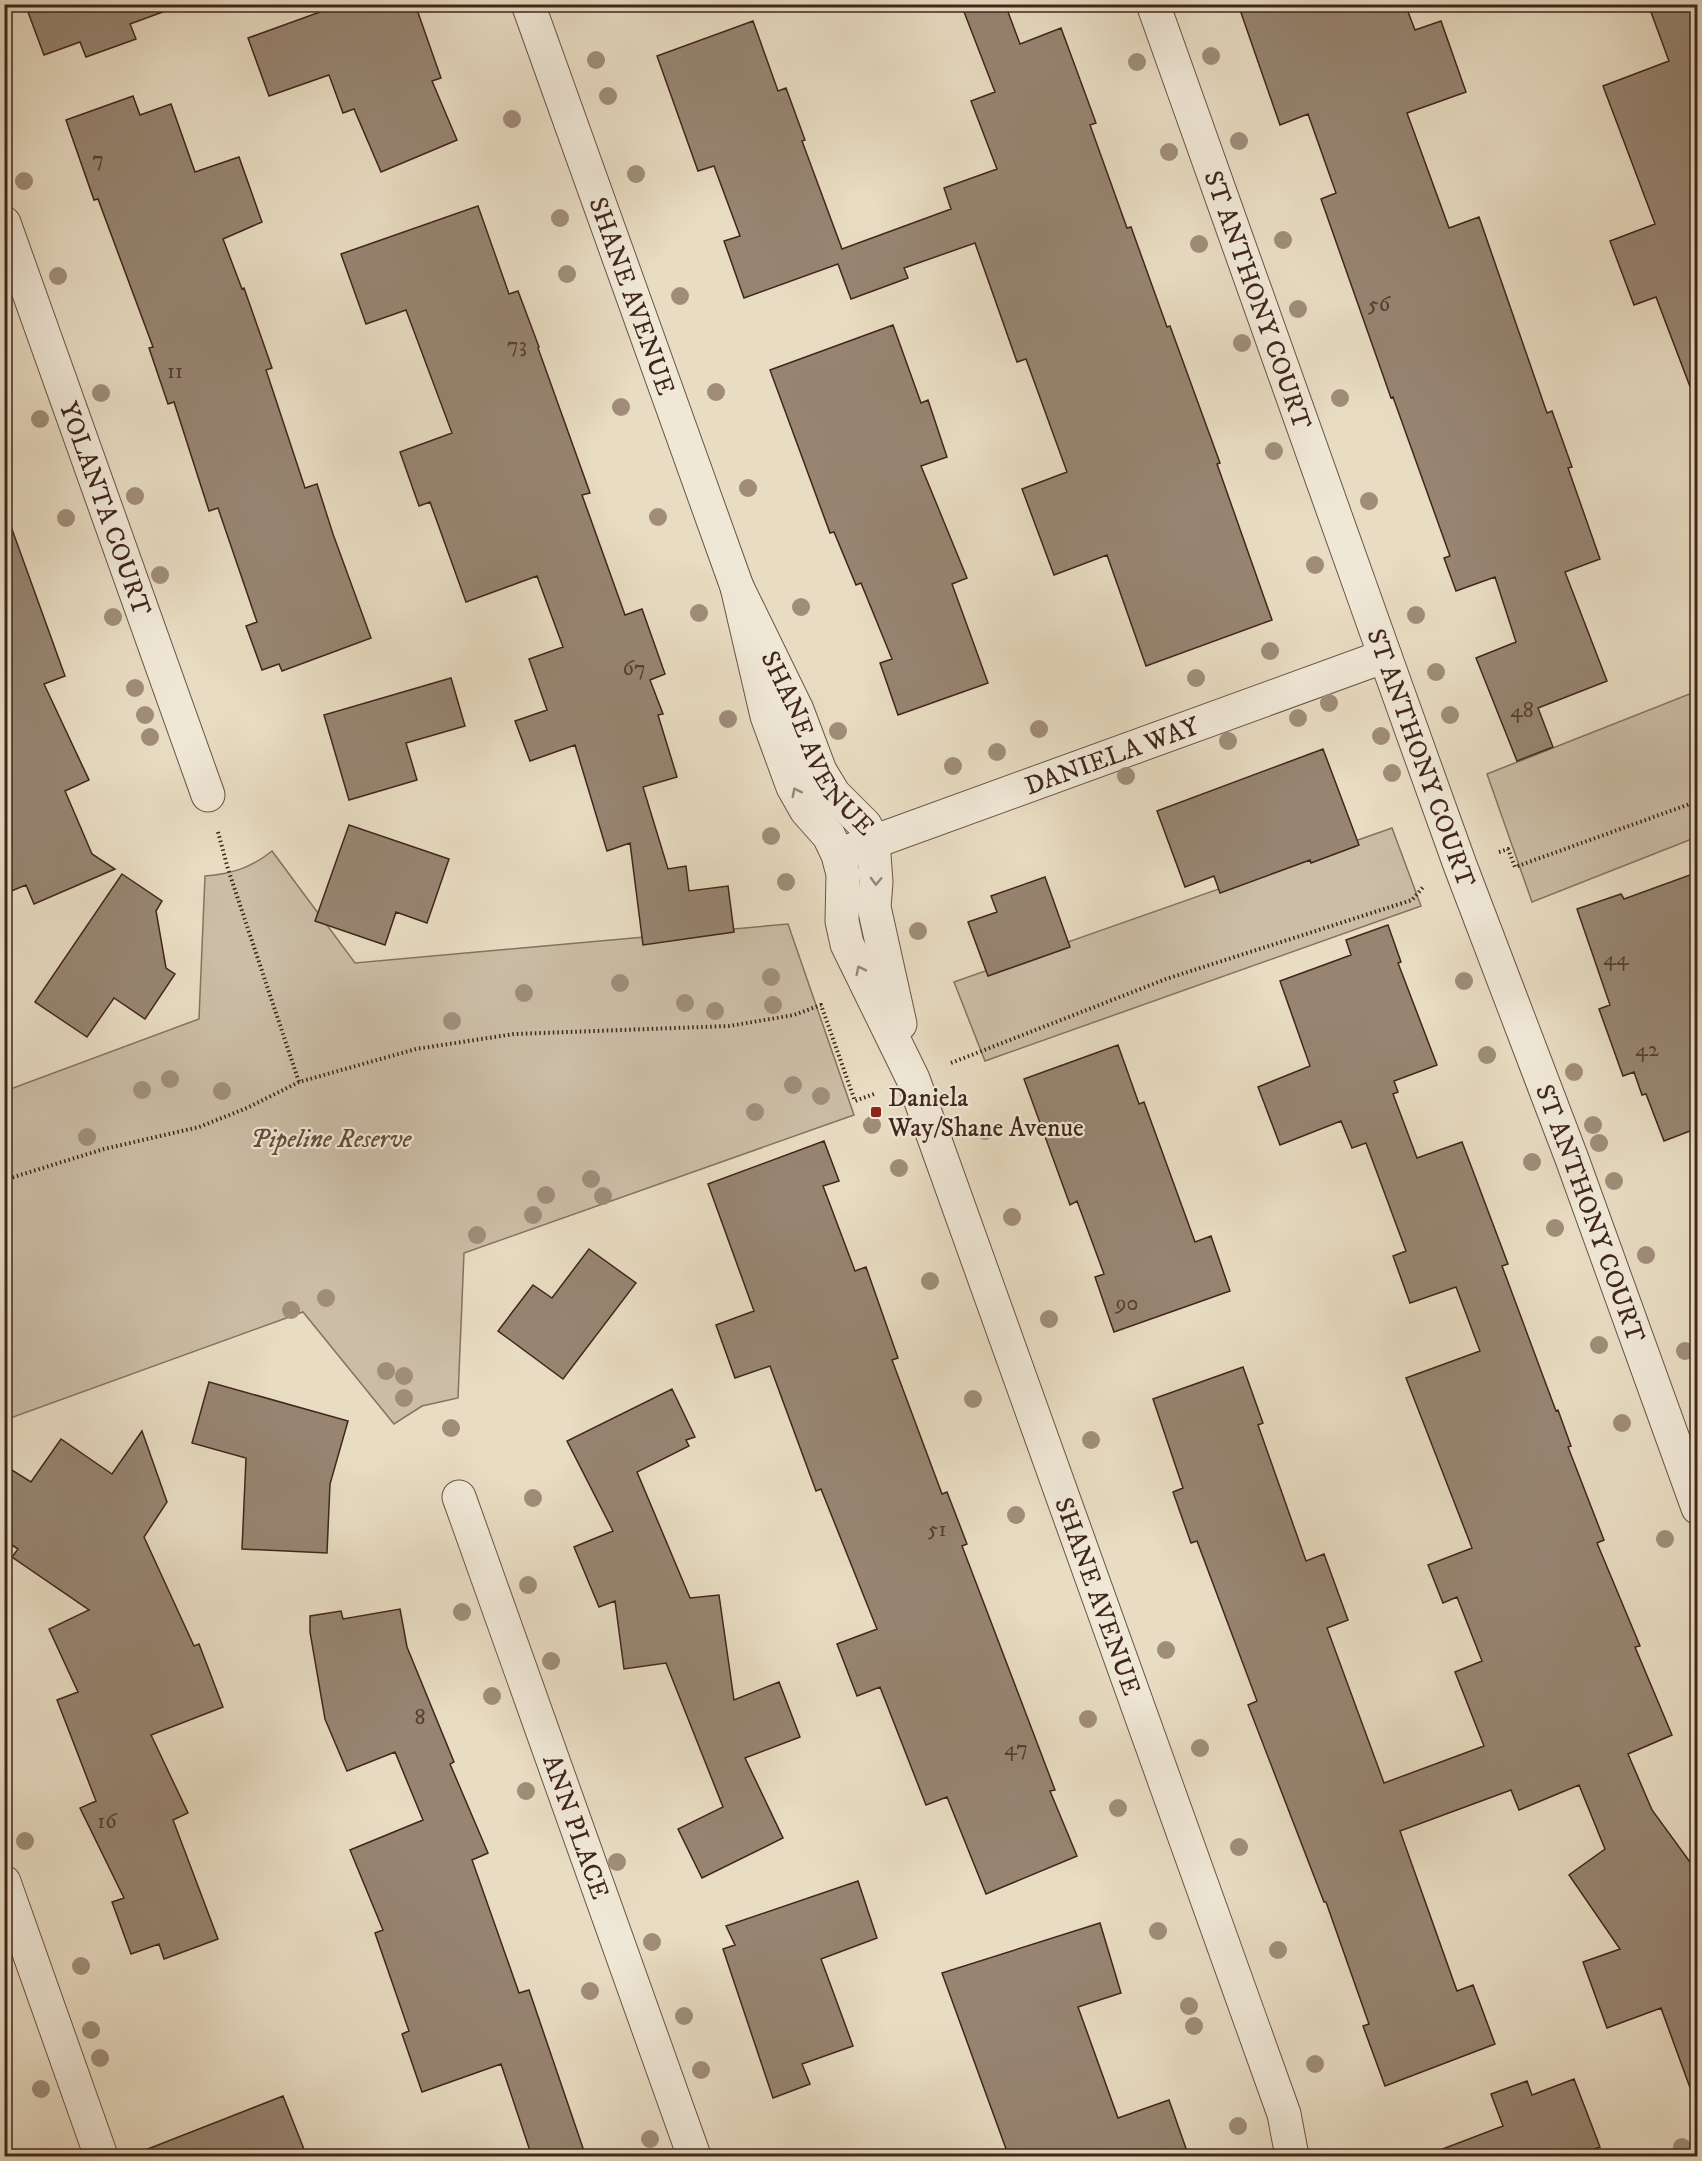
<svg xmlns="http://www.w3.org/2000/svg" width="1702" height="2161" font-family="'IM FELL DW Pica',serif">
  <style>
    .green { fill: #cbbda6; stroke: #867261; stroke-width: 1.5 }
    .building { fill: #978572; stroke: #40261c; stroke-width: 1.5 }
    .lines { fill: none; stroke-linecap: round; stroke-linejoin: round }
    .minor-casing { stroke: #6a5446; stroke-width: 35 }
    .path { stroke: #40261c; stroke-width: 4; stroke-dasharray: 1.5 3; stroke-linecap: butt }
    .minor { stroke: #f0e8d7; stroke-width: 33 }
    .tree { fill: #9f8d79 }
    .oneway { stroke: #98877a }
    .poi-dot { fill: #8f2418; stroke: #f0e8d7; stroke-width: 2 }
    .labels { text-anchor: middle; stroke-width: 4.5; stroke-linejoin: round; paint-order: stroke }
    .number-label { font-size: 22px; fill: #563e32 }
    .street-label { font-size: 26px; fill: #40261c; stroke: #f0e8d7 }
    .poi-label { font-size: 26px; fill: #40261c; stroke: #f0e8d7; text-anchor: start }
    .park-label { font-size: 26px; font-style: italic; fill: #634c3e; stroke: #f0e8d7 }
  </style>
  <rect width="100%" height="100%" fill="#e8dcc2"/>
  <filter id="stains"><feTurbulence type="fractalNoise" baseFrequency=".00333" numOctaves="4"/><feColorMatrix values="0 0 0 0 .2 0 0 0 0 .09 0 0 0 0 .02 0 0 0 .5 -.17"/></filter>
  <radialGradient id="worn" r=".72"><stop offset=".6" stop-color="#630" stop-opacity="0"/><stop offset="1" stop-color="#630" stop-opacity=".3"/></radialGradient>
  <!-- green -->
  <path class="green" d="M1697 691V837L1532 902 1487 774Z
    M1392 828 1421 906 985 1061 954 982Z
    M272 851 355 963 788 924 854 1115 464 1253 458 1398 422 1406 394 1424 303 1312 5 1420V1091L199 1019 205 876C231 874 251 868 272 851Z"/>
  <!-- building -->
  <path class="building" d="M25 4H171V9L130 24 136 39 86 57 80 42 44 55Z
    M342 4H415L441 78 432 81 457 140 381 172 354 109 343 113 329 75 269 96 248 38Z
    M961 4H1005L1020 44 1061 28 1096 123 1090 125 1127 228 1131 227 1167 327 1170 326 1220 463 1217 464 1272 620 1146 666 1107 555 1054 575 1022 489 1067 472 1026 359 1017 362 975 243 904 268 908 278 851 299 838 264 744 298 724 241 740 236 714 166 698 171 657 56 753 21 778 91 786 88 805 140 802 141 842 249 951 209 944 188 997 169 971 101 995 92Z
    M1238 4H1405L1415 30 1441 21 1466 92 1407 113 1449 228 1479 217 1547 413 1552 411 1572 467 1568 468 1600 559 1565 572 1607 681 1538 708 1553 747 1517 761 1476 658 1516 642 1495 577 1456 591 1444 558 1450 556 1393 397 1391 398 1321 199 1336 193 1308 114 1280 125Z
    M1648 4H1698V396L1694 397 1656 297 1634 305 1610 241 1655 224 1603 86 1669 61Z
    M133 96 140 115 171 104 195 172 239 157 262 222 223 239 242 289 244 288 272 368 266 370 305 488 317 484 333 534 371 638 282 671 279 664 262 670 246 626 257 622 218 508 209 511 174 402 168 404 149 348 153 347 98 199 94 200 66 120Z
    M478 206 509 294 518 291 539 347 538 348 590 493 582 495 625 615 642 609 665 674 650 680 663 714 658 715 677 777 643 787 668 869 686 866 689 891 728 886 734 932 643 945 630 843 607 851 575 745 530 761 515 721 547 710 529 659 563 647 537 576 466 602 430 502 419 506 400 452 452 433 406 310 366 324 341 254Z
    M893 325 921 403 928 400 947 457 921 466 967 578 952 584 988 683 898 715 880 663 892 659 861 583 856 585 834 532 830 533 770 370Z
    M4 521H9L65 676 44 684 89 780 65 791 92 854 115 869 34 904 26 885 4 894Z
    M451 678 465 726 406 743 417 780 349 800 324 715Z
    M1323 749 1359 845 1311 863 1310 860 1220 893 1214 876 1185 887 1157 811Z
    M349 825 449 859 427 923 396 912 385 945 315 921Z
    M1698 872V1128L1664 1141 1646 1094 1642 1095 1634 1072 1623 1076 1599 1009 1610 1005 1577 909 1621 894 1624 899Z
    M122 874 162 901 156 911 166 968 175 974 145 1019 114 998 87 1037 35 1002Z
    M1045 877 1070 947 988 976 968 922 997 912 991 896Z
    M1388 925 1401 962 1398 963 1437 1065 1394 1081 1398 1092 1393 1094 1417 1158 1462 1142 1508 1264 1502 1266 1556 1411 1558 1410 1571 1446 1568 1447 1604 1540 1597 1543 1640 1646 1635 1647 1672 1735 1628 1754 1652 1810 1698 1873V2095L1693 2096 1661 2008 1607 2028 1583 1962 1620 1949 1569 1875 1605 1849 1579 1785 1519 1810 1511 1790 1400 1831 1457 1991 1473 1985 1495 2044 1385 2086 1363 2026 1369 2024 1326 1902H1324L1248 1705 1257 1701 1197 1541 1191 1543 1173 1492 1183 1488 1153 1399 1243 1367 1263 1423 1258 1425 1306 1561 1324 1554 1348 1620 1327 1628 1384 1783 1484 1746 1455 1672 1482 1661 1457 1597 1443 1603 1428 1565 1472 1548 1406 1378 1480 1351 1456 1287 1410 1303 1393 1256 1406 1251 1366 1143 1352 1148 1341 1121 1280 1145 1258 1087 1310 1066 1280 981 1351 955 1346 940Z
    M1118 1045 1139 1104 1144 1102 1195 1242 1211 1236 1230 1291 1114 1332 1095 1277 1104 1274 1077 1201 1070 1205 1024 1079Z
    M824 1141 839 1181 823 1186 855 1271 866 1267 898 1358 892 1360 942 1494 947 1492 967 1544 962 1546 1055 1790 1050 1791 1077 1856 986 1894 947 1797 926 1805 880 1687 857 1696 837 1644 877 1629 821 1489 816 1491 770 1366 735 1378 716 1325 754 1311 708 1184Z
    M589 1249 636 1283 563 1379 498 1331 533 1285 552 1298Z
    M209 1382 348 1421 330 1484 327 1553 242 1549 246 1458 192 1443Z
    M672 1389 695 1437 686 1440 689 1446 637 1472 690 1598 719 1595 734 1700 779 1682 800 1737 745 1758 783 1838 702 1878 678 1829 723 1807 666 1663 624 1669 615 1601 599 1607 574 1547 613 1531 567 1441Z
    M142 1431 167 1502 144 1537 194 1646 199 1644 223 1707 151 1735 188 1813 173 1820 218 1939 164 1959 159 1944 131 1954 112 1902 124 1898 80 1808 96 1801 57 1700 78 1692 49 1629 89 1610 12 1557 18 1549 4 1540V1465L31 1482 61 1439 112 1474Z
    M400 1609 407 1647 454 1762 450 1764 488 1853 472 1860 519 1993 529 1990 586 2157H532L501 2064 422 2092 402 2034 409 2031 375 1933 383 1930 350 1850 423 1820 395 1752 347 1771 325 1719 310 1632V1616L341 1611 343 1619Z
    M858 1881 877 1938 821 1959 853 2046 802 2064 810 2084 773 2098 723 1949 735 1945 726 1926Z
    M1100 1923 1121 1993 1078 2007 1118 2118 1169 2100 1189 2157H1009L942 1973Z
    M1574 2079 1600 2147 1573 2157H1432V2153L1503 2126 1491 2094 1527 2081 1532 2095Z
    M283 2096 307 2157H136L135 2154Z"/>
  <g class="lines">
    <!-- minor casing -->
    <g class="minor-casing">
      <g id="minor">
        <path id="s1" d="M528 4 737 587 797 710 820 771 834 794 865 825 873 841 876 882 874 907 900 1024"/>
        <path id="s2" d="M1153 4 1385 656 1460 865 1572 1159 1698 1508"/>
        <path id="s3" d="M4 223 208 795"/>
        <path id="s4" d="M737 587 767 716 793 787 806 810 829 836 838 855 843 874 842 921 847 944 913 1079 1284 2114 1292 2156"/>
        <path id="s5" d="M854 849 1385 656"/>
        <path id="s6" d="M459 1497 694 2156"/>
        <path d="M4 1882 101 2156"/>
      </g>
    </g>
    <!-- path -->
    <path class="path" d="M218 832 228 869 299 1082
      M1499 852 1508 849 1515 867 1698 801
      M951 1063 1166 979 1412 900 1424 886
      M4 1180 104 1149 199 1127 247 1108 299 1082 416 1049 514 1034 729 1026 794 1015 821 1005 855 1101 874 1094"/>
    <!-- minor -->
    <use href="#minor" class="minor"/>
  </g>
  <!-- trees -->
  <g class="tree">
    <circle cx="1211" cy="56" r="9"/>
    <circle cx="596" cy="60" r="9"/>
    <circle cx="1137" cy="62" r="9"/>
    <circle cx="608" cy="96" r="9"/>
    <circle cx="512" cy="119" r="9"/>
    <circle cx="1239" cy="141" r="9"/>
    <circle cx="1169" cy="152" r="9"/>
    <circle cx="636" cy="174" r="9"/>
    <circle cx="24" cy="181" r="9"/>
    <circle cx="560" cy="218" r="9"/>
    <circle cx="1283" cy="240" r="9"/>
    <circle cx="1199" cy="244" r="9"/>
    <circle cx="567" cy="274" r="9"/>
    <circle cx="58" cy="276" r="9"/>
    <circle cx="680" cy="296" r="9"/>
    <circle cx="1298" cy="309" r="9"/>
    <circle cx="1242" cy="343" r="9"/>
    <circle cx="716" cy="392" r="9"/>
    <circle cx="101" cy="393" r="9"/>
    <circle cx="1340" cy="398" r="9"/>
    <circle cx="621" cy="407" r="9"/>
    <circle cx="40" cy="419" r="9"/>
    <circle cx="1274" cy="451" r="9"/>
    <circle cx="748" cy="488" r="9"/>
    <circle cx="135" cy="496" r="9"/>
    <circle cx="1369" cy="501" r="9"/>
    <circle cx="658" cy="517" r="9"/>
    <circle cx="66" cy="518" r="9"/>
    <circle cx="1315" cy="565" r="9"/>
    <circle cx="160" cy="575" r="9"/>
    <circle cx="801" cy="607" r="9"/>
    <circle cx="699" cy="613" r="9"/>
    <circle cx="1416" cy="615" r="9"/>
    <circle cx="113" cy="617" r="9"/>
    <circle cx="1270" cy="651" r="9"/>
    <circle cx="1436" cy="672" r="9"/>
    <circle cx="1196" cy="678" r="9"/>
    <circle cx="135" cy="688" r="9"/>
    <circle cx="1329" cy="703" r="9"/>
    <circle cx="145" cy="715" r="9"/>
    <circle cx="1450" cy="715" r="9"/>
    <circle cx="1298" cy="718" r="9"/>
    <circle cx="728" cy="719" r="9"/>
    <circle cx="1039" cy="729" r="9"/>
    <circle cx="838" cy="731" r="9"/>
    <circle cx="1381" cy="736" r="9"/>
    <circle cx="150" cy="737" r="9"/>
    <circle cx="1228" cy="741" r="9"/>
    <circle cx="997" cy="752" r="9"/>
    <circle cx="953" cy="766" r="9"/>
    <circle cx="1392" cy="773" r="9"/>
    <circle cx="1126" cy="776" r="9"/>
    <circle cx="771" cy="836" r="9"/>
    <circle cx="786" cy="882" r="9"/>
    <circle cx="918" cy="931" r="9"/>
    <circle cx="771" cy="977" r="9"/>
    <circle cx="1464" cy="981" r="9"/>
    <circle cx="620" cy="983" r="9"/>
    <circle cx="524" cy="993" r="9"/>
    <circle cx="685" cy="1003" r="9"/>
    <circle cx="773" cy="1005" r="9"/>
    <circle cx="715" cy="1011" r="9"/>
    <circle cx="452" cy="1021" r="9"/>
    <circle cx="1487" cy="1055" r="9"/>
    <circle cx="1574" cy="1072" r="9"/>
    <circle cx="170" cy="1079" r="9"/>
    <circle cx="793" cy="1085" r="9"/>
    <circle cx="142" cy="1090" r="9"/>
    <circle cx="222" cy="1091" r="9"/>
    <circle cx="821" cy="1096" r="9"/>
    <circle cx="755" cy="1112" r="9"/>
    <circle cx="872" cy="1125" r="9"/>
    <circle cx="1593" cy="1125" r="9"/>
    <circle cx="985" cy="1131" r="9"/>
    <circle cx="87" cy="1137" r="9"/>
    <circle cx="1599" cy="1143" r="9"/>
    <circle cx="1532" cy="1162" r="9"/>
    <circle cx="899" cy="1168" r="9"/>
    <circle cx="591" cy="1179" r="9"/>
    <circle cx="1614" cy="1181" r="9"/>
    <circle cx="546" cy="1195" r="9"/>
    <circle cx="603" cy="1196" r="9"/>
    <circle cx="533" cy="1215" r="9"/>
    <circle cx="1012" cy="1217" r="9"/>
    <circle cx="1555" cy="1228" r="9"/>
    <circle cx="477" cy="1235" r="9"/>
    <circle cx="1646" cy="1255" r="9"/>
    <circle cx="930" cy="1281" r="9"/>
    <circle cx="326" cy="1298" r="9"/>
    <circle cx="291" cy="1310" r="9"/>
    <circle cx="1049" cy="1319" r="9"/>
    <circle cx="1599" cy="1345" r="9"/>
    <circle cx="1685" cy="1351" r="9"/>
    <circle cx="386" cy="1371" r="9"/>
    <circle cx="404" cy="1376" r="9"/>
    <circle cx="404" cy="1398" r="9"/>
    <circle cx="973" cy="1399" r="9"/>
    <circle cx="1622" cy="1423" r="9"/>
    <circle cx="451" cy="1428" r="9"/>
    <circle cx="1091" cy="1440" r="9"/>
    <circle cx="533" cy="1498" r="9"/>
    <circle cx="1016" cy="1515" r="9"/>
    <circle cx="1665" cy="1539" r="9"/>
    <circle cx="528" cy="1585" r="9"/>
    <circle cx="462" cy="1612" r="9"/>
    <circle cx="1166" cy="1650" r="9"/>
    <circle cx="551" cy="1661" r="9"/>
    <circle cx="492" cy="1696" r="9"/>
    <circle cx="1088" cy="1719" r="9"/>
    <circle cx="1200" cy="1748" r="9"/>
    <circle cx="526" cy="1791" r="9"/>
    <circle cx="1118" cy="1808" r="9"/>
    <circle cx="25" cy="1841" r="9"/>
    <circle cx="1239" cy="1847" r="9"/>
    <circle cx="617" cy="1862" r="9"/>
    <circle cx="1158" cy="1931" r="9"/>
    <circle cx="652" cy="1942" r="9"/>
    <circle cx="1278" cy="1950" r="9"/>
    <circle cx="81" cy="1966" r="9"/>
    <circle cx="590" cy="1991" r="9"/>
    <circle cx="1189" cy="2006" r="9"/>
    <circle cx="684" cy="2016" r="9"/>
    <circle cx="1194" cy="2026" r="9"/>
    <circle cx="91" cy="2030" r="9"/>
    <circle cx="100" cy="2058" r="9"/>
    <circle cx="1315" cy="2064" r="9"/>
    <circle cx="701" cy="2070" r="9"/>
    <circle cx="41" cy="2089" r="9"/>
    <circle cx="1238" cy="2126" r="9"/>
    <circle cx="650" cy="2139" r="9"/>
    <circle cx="1682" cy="2147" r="9"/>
  </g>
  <!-- one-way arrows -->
  <defs><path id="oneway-chevron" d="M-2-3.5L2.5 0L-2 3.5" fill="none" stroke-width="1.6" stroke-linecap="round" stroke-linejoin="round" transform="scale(1.5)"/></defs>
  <g class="oneway">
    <use href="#oneway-chevron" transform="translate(796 792) rotate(-117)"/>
    <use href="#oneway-chevron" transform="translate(876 881) rotate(92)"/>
    <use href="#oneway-chevron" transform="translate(860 970) rotate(-116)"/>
  </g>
  <!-- markers -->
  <rect class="poi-dot" x="870" y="1106" width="12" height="12" rx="3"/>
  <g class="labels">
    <!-- number labels -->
    <g class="number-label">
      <text x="98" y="166">7</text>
      <text x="1379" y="311">56</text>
      <text x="517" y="352">73</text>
      <text x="175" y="378">11</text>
      <text x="634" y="675">67</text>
      <text x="1522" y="717">48</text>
      <text x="1616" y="965">44</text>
      <text x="1647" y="1056">42</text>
      <text x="1127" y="1310">90</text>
      <text x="937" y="1536">51</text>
      <text x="420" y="1724">8</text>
      <text x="1016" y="1755">47</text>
      <text x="107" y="1828">16</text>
    </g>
    <!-- street labels -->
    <g class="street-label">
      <text dy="9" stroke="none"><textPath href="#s1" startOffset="310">SHANE AVENUE</textPath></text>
      <text dy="9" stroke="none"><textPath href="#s2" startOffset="314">ST ANTHONY COURT</textPath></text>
      <text dy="9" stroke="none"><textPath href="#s3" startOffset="303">YOLANTA COURT</textPath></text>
      <text dy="9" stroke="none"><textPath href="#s1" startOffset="796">SHANE AVENUE</textPath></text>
      <text dy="9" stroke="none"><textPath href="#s5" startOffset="274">DANIELA WAY</textPath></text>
      <text dy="9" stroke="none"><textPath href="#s2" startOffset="800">ST ANTHONY COURT</textPath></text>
      <text dy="9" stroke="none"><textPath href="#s2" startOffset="1286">ST ANTHONY COURT</textPath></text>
      <text dy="9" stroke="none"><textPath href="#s4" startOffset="1080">SHANE AVENUE</textPath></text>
      <text dy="9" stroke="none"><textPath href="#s6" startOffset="350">ANN PLACE</textPath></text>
    </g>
    <!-- poi labels -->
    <g class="poi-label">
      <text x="888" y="1106">Daniela<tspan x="888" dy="30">Way/Shane Avenue</tspan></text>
    </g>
    <!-- park labels -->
    <g class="park-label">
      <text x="331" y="1147">Pipeline Reserve</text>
    </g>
  </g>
  <!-- margin -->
  <rect width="1702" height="2161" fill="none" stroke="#e8dcc2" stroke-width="24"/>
  <rect x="6" y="6" width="1690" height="2149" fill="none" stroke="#40261c" stroke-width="3"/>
  <rect x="12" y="12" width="1678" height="2137" fill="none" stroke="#40261c" stroke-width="1.5"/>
  <rect width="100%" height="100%" filter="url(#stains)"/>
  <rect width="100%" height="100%" fill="url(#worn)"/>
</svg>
